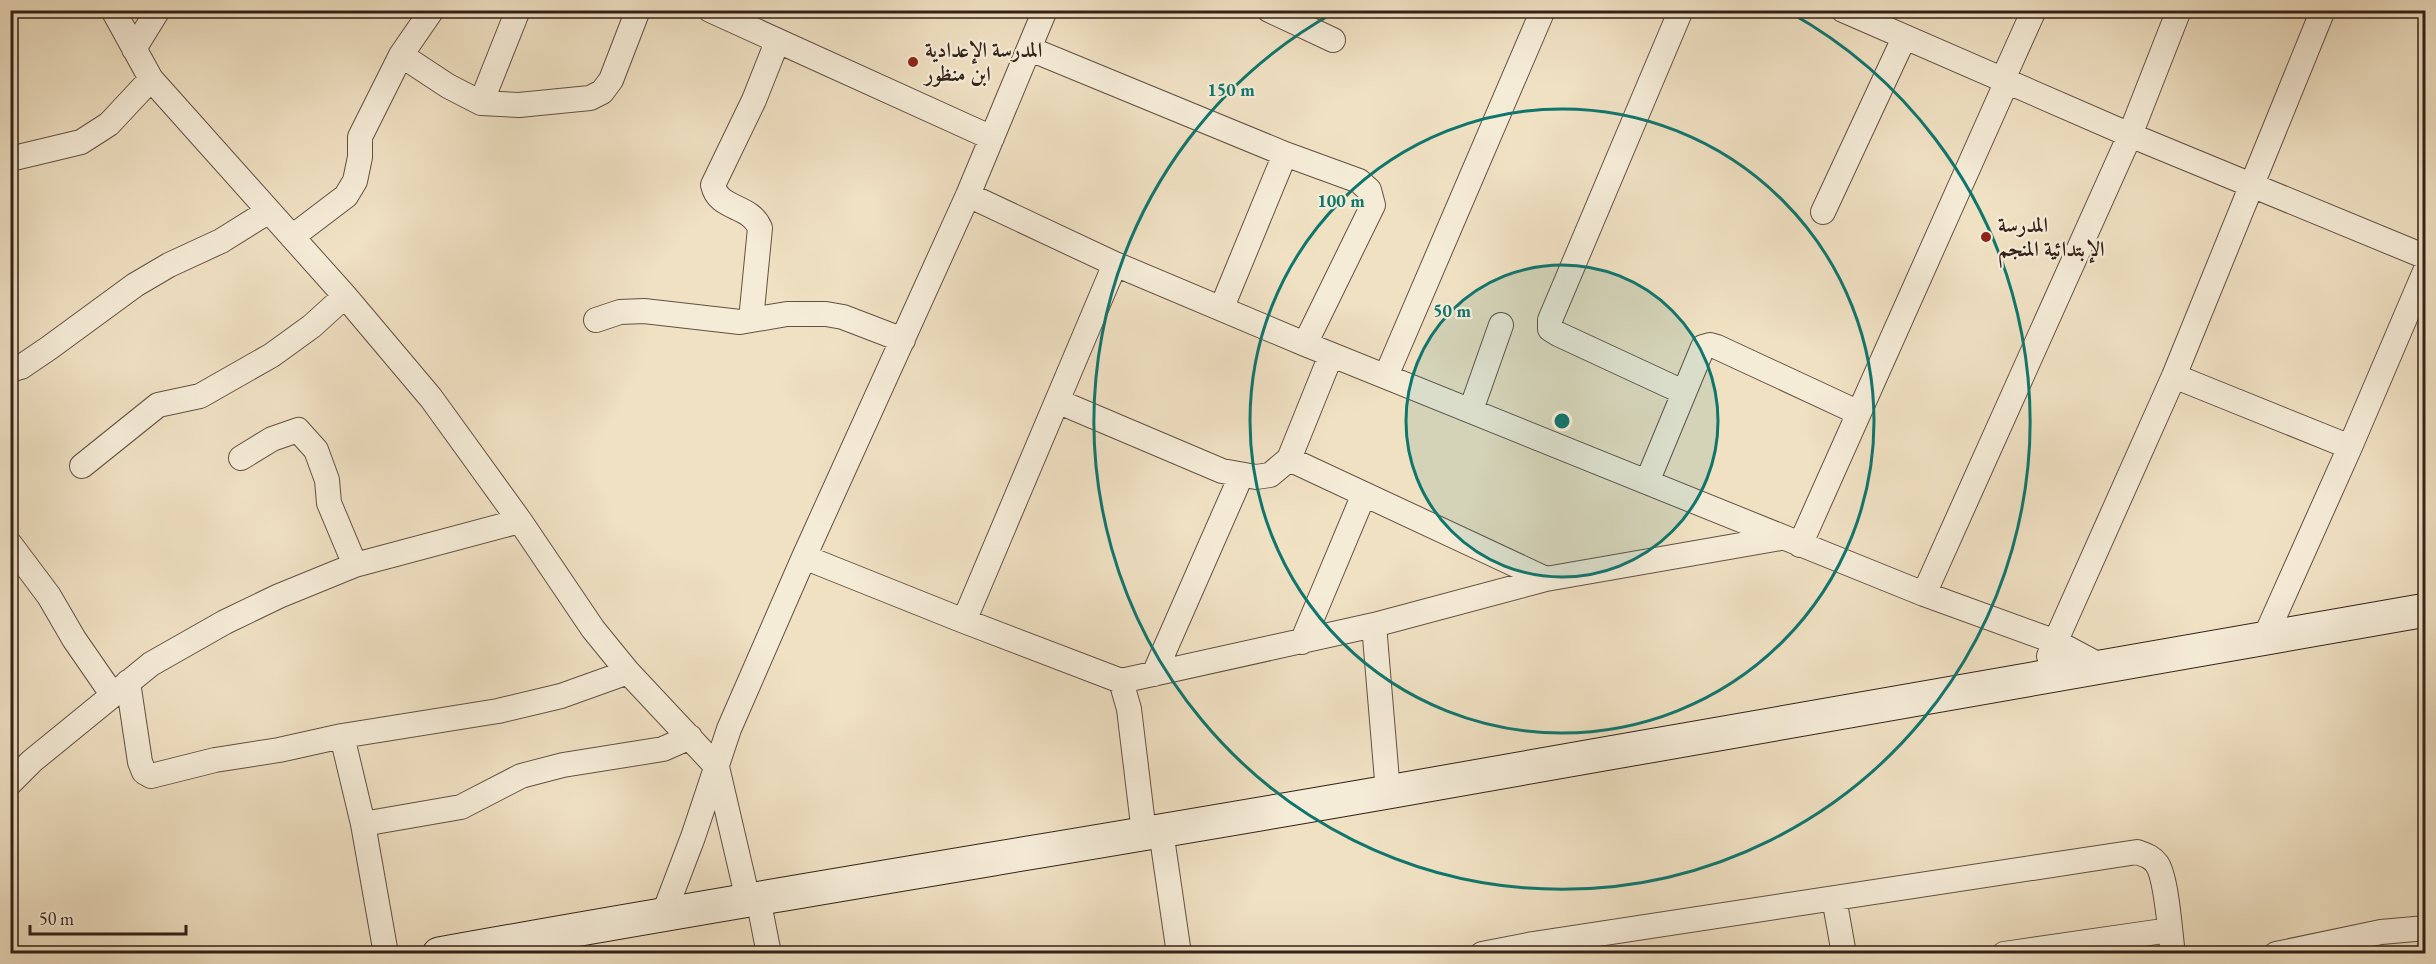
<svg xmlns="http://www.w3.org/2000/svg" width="2436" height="964" font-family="'EB Garamond',Amiri,serif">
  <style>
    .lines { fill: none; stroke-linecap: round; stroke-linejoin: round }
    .street-casing { stroke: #625144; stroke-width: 26 }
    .secondary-casing { stroke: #332119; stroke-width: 35 }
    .street { stroke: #f5ecd8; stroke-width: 24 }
    .secondary { stroke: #f5ecd8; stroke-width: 33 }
    .ring { fill: none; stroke: #0f766e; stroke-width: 3 }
    .poi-dot { fill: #8f2418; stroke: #f5ecd8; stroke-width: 2 }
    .labels { text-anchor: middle; stroke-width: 4.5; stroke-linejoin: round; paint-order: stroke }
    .poi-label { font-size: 21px; font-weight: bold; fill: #332119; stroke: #f5ecd8; text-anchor: start }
    .centre { fill: #0f766e; stroke: #f5ecd8; stroke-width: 3 }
    .ring-label { font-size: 18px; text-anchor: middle; font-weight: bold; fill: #0f766e; stroke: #f5ecd8; stroke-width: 4.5; stroke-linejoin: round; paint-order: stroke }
  </style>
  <rect width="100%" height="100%" fill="#f0e1c3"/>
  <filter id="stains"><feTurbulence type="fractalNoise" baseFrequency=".00333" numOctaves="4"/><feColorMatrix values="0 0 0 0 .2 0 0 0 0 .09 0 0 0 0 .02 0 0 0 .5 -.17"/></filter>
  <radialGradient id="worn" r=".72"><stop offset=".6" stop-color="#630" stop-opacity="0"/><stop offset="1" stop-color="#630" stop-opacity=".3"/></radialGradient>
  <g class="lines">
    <!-- street casing -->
    <g class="street-casing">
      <path id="street" d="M113 10 151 79 345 296 431 398 520 521 593 629 628 672 717 767 748 900
        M710 10 992 138
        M1269 10 1333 40
        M1681 10 1550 320V329L1558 334 1683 392
        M1843 10 2130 135 2426 257
        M134 49 158 10
        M1030 49 1285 154 1359 181 1369 190 1373 205 1305 344
        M401 55 448 86 481 103 519 105 590 98 602 92 611 80 638 10
        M2003 79 2034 10
        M481 103 518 10
        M10 159 81 142 109 124 151 79
        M968 195 1115 264 1305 344 1924 594 2056 642 2101 666
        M1823 212 1904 38
        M292 237 346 196 355 181 360 157V137L401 55 432 10
        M1222 307 1285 154
        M596 320 620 312 644 311 740 322 787 314H826L843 317 903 340
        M751 320 760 228C750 204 718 210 713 185L754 100 777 42
        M10 370 21 367 49 348 135 285 169 265 221 241 269 211
        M1386 376 1543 10
        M2174 376 2350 447
        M1057 401 1222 471 1256 477 1270 475 1289 459 1331 355
        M1471 410 1501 325
        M241 458 272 439 298 430 316 450 327 480 329 503 355 565
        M1289 459 1546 579 1781 538
        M82 466 158 405 200 396 272 355 312 326 345 296
        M1647 482 1703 347 1710 345 1717 347 1859 413
        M10 544 49 596 74 639 112 694
        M1800 545 2007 81
        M804 557 964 621 1121 681 1129 709 1144 833
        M1924 594 2130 135 2179 10
        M964 621 1115 264
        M1374 625 1388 792
        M2265 637 2350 447 2426 269
        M1302 642 1364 494
        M2049 656 2174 376 2323 10
        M1154 674 1241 476
        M1121 681 1374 625 1546 579
        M128 682 140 762 144 772 151 776 215 760 279 750 342 736 498 711 561 696 628 672
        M342 736 363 824 386 954
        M10 783 32 761 151 664 225 622 279 596 355 565 520 521
        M363 824 461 807 521 776 563 765 663 749 690 737
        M1161 831 1179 954
        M758 898 769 954
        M1834 898 1844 954
        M664 913 693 837 729 729 804 557 968 195 1045 10
        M1482 954 1533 944 2137 852C2145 855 2151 856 2157 864 2167 879 2170 934 2173 954
        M2004 954 2170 930
        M2276 954 2381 932 2426 928"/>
    </g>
    <!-- secondary casing -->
    <g class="secondary-casing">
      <path id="secondary" d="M439 954C755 897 1072 847 1388 792 1734 732 2079 668 2426 610"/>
    </g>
    <!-- street -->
    <use href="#street" class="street"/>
    <!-- secondary -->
    <use href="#secondary" class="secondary"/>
  </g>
  <!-- distance rings -->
  <circle cx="1562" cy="421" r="156" fill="#0f766e" fill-opacity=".12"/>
  <g class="ring">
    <circle cx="1562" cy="421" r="156"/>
    <circle cx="1562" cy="421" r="312"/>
    <path d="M1789 12A468 468 0 1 1 1335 12"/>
  </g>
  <!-- markers -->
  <g class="poi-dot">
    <circle cx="913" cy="62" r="6"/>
    <circle cx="1986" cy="237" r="6"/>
  </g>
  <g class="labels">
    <!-- poi labels -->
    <g class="poi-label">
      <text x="925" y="57">المدرسة الإعدادية<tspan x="925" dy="24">ابن منظور</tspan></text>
      <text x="1998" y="232">المدرسة<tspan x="1998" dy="24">الإبتدائية المنجم</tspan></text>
    </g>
  </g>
  <circle cx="1562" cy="421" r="9" class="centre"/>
  <g class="ring-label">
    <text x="1231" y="96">150 m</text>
    <text x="1341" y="207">100 m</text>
    <text x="1452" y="317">50 m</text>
  </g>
  <!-- margin -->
  <rect width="2436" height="964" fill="none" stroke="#f0e1c3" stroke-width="36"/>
  <rect x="12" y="12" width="2412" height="940" fill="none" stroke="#332119" stroke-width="3"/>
  <rect x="18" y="18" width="2400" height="928" fill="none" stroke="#332119" stroke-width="1.5"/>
  <!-- scale -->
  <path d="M30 925v9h156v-9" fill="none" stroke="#332119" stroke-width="3"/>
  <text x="39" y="925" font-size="18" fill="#332119" stroke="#f5ecd8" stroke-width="4.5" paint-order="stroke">50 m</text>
  <rect width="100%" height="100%" filter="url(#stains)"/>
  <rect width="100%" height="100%" fill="url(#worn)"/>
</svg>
